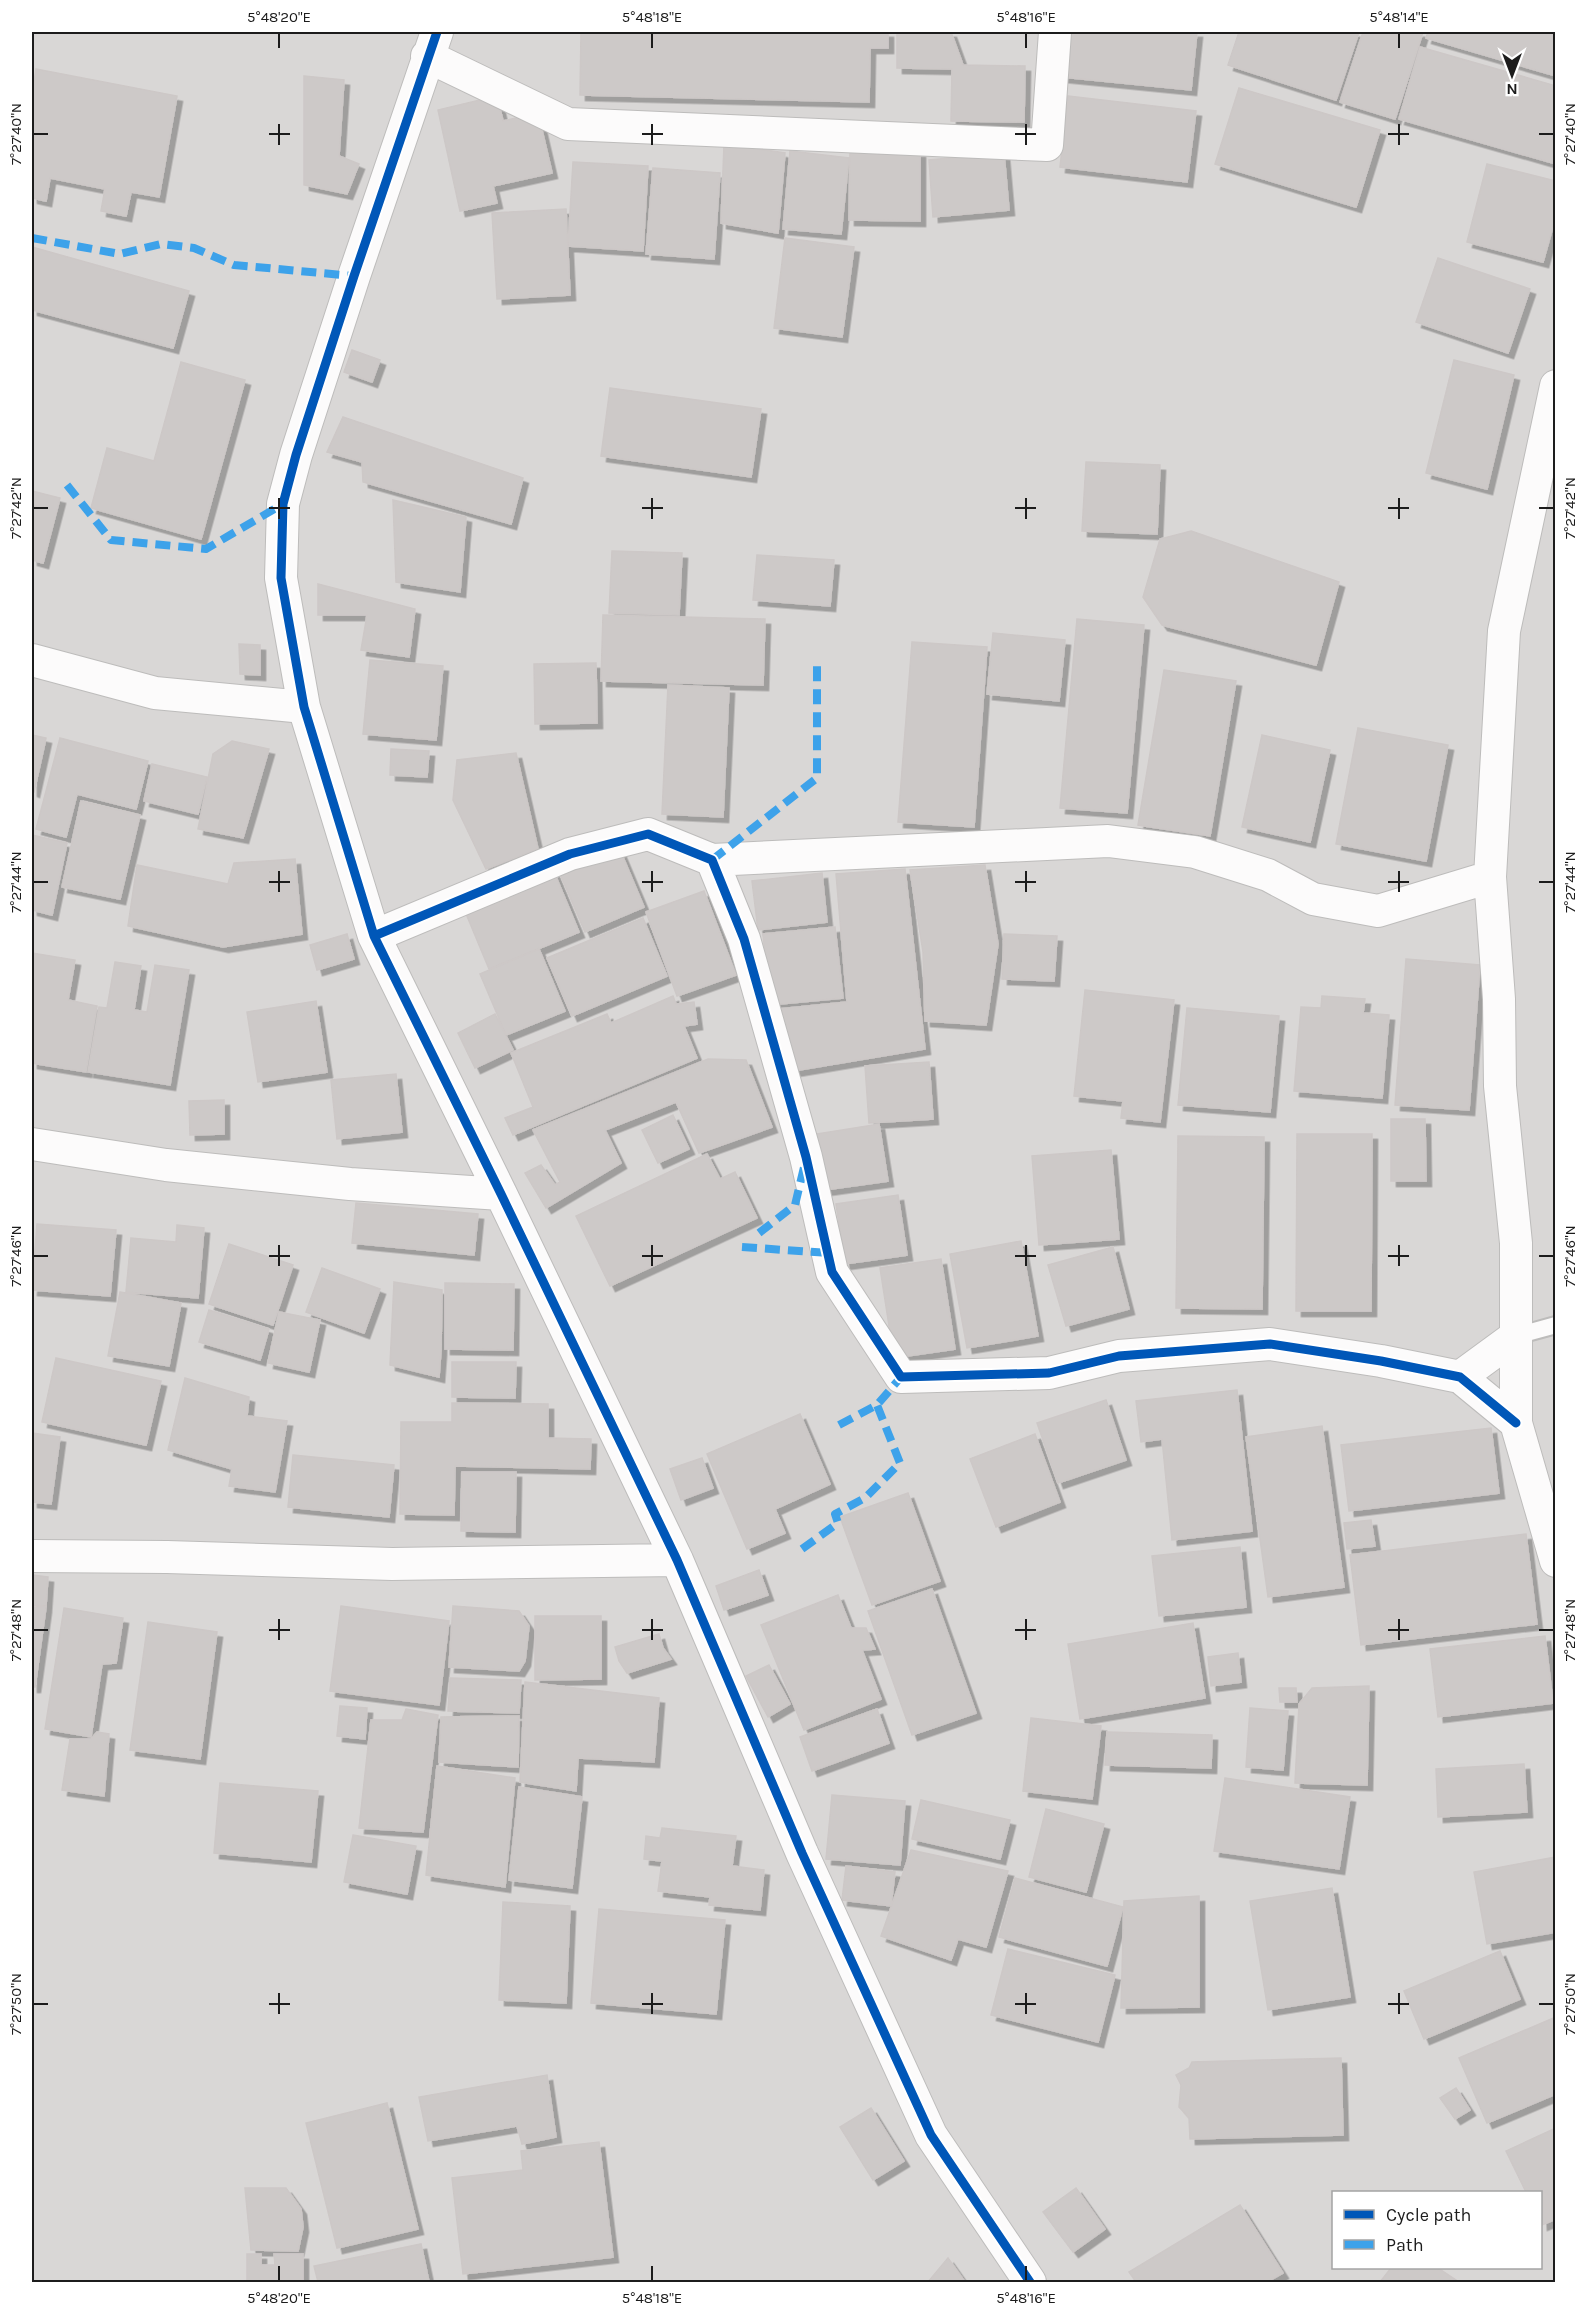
<svg xmlns="http://www.w3.org/2000/svg" width="1587" height="2314" font-family="Karla,sans-serif">
  <style>
    .residential { fill: #d9d7d6; fill-rule: evenodd }
    .building { fill: #cdc9c8; stroke: #cdc8c7; stroke-width: 1.5; filter: url(#shadow) }
    .lines { fill: none; stroke-linecap: round; stroke-linejoin: round }
    .lane-casing { stroke: #bdbcbb; stroke-width: 20 }
    .street-casing { stroke: #bdbcbb; stroke-width: 34 }
    .lane { stroke: #fcfbfb; stroke-width: 16 }
    .street { stroke: #fcfbfb; stroke-width: 32 }
    .quiet { stroke: #3da2ea; stroke-width: 8; stroke-dasharray: 15 8; stroke-linecap: butt }
    .cycleway-casing { stroke: #fff; stroke-width: 13 }
    .cycleway { stroke: #0057b8; stroke-width: 9 }
    .ticks { fill: none; stroke: #1c1c1c; stroke-width: 2 }
    .neatline { fill: none; stroke: #1c1c1c; stroke-width: 2 }
    .ticks-label { font-size: 15px; text-anchor: middle; fill: #1c1c1c }
  </style>
  <defs>
    <filter id="shadow"><feDropShadow dx="5.5" dy="5.5" stdDeviation="0" flood-color="#0004"/></filter>
  </defs>
  <rect width="100%" height="100%" fill="#eae7e5"/>
  <!-- residential -->
  <path class="residential" d="M32 32H1555V2282H32ZM1334 2192H1540V2268H1334Z"/>
  <!-- building -->
  <path class="building" d="M581 32H888V48H870L869 102 580 95Z
    M897 32H951L963 65 1025 66 1024 122 951 121 952 69 897 68Z
    M1067 32H1197L1191 90 1062 77Z
    M1239 32H1359L1336 100 1228 65Z
    M1363 32H1423L1395 119 1340 102Z
    M1428 32H1556V76L1426 38Z
    M1420 47 1556 86V164L1399 119Z
    M36 69 177 96 159 197 131 192 126 216 101 211 105 189 50 178 46 201 32 198V95Z
    M304 76 344 80 339 156 359 164 347 194 304 185Z
    M1239 88 1380 130 1356 207 1215 164Z
    M497 96 503 121 538 113 552 173 493 186 497 203 460 211 438 110Z
    M1068 96 1196 111 1187 182 1060 167Z
    M724 144 785 153 778 233 721 223Z
    M790 151 849 158 841 234 783 229Z
    M850 152H920V221L849 220Z
    M1004 153 1009 210 933 217 929 160Z
    M573 162 648 166 643 251 568 246Z
    M1487 164 1556 181V216L1543 262 1467 242Z
    M653 168 720 173 714 259 646 254Z
    M566 209 570 295 497 299 492 213Z
    M785 238 854 247 842 337 774 328Z
    M32 247 189 291 173 348 32 310Z
    M1438 258 1530 289 1508 353 1416 322Z
    M352 350 380 360 372 382 344 372Z
    M1454 360 1514 375 1487 489 1426 473Z
    M181 362 245 380 201 539 91 508 107 448 154 461Z
    M610 388 761 409 751 477 601 456Z
    M343 417 523 478 511 524 363 482 362 462 327 452Z
    M1086 462 1160 465 1157 534 1082 531Z
    M32 491 60 498 43 563 32 560Z
    M393 500 466 517 460 592 396 582Z
    M1191 531 1339 582 1316 665 1162 625 1143 597 1160 539Z
    M612 551 682 553 679 615 609 613Z
    M757 555 834 560 830 606 753 600Z
    M318 584 415 609 409 657 361 650 367 615H318Z
    M603 615 765 619 763 685 601 681Z
    M1077 619 1144 625 1127 813 1060 808Z
    M993 633 1065 640 1059 701 987 694Z
    M912 642 987 647 974 827 898 822Z
    M239 644 260 645V675L240 674Z
    M370 660 443 666 436 740 363 734Z
    M596 663 597 723 535 724 534 664Z
    M1164 670 1236 681 1210 836 1138 825Z
    M668 685 729 688 723 817 662 814Z
    M1358 728 1448 745 1426 861 1336 844Z
    M32 735 46 738 34 792 32 791Z
    M1262 735 1330 750 1310 842 1242 827Z
    M60 738 148 761 136 809 77 794 66 837 36 829Z
    M232 741 269 749 243 838 198 829 213 754Z
    M391 749 429 751 427 777 390 775Z
    M516 753 538 849 486 869 453 800 457 760Z
    M152 764 207 777 198 814 144 801Z
    M81 801 140 815 120 899 62 887Z
    M32 835 67 843 52 915 32 910Z
    M620 850 644 907 585 932 560 874Z
    M295 859 302 934 223 947 128 926 137 865 228 884 234 863Z
    M985 865 998 944 986 1025 925 1021 923 952 910 870Z
    M905 869 925 1049 788 1072 779 1009 847 1002 836 874Z
    M554 872 579 932 489 969 464 909Z
    M822 873 827 922 758 930 752 881Z
    M704 891 736 975 677 996 646 912Z
    M643 918 667 976 572 1016 547 958Z
    M835 927 843 998 770 1005 763 934Z
    M347 934 354 959 317 970 310 945Z
    M1004 934 1057 936 1054 981 1002 979Z
    M539 949 565 1011 506 1035 480 974Z
    M32 953 75 960 68 1000 97 1006 86 1072 32 1063Z
    M1406 959 1480 965 1469 1110 1395 1105Z
    M115 962 141 966 134 1010 147 1012 155 965 189 970 170 1085 88 1072 99 1007 107 1008Z
    M1085 990 1174 1000 1160 1122 1121 1118 1123 1101 1074 1096Z
    M673 996 676 1004 694 1002 697 1024 684 1026 697 1058 513 1135 505 1118 533 1107 511 1053 607 1014 611 1023Z
    M1322 996 1365 999 1363 1013 1389 1015 1382 1098 1294 1091 1301 1007 1321 1008Z
    M316 1001 327 1072 258 1082 247 1012Z
    M1187 1008 1279 1016 1270 1112 1178 1105Z
    M495 1014 513 1050 475 1068 458 1033Z
    M708 1059 746 1060 772 1127 699 1153 676 1102 605 1130 621 1163 546 1208 525 1173 541 1165 555 1185 560 1182 533 1130Z
    M929 1062 933 1119 869 1123 865 1066Z
    M396 1074 402 1132 337 1139 331 1080Z
    M224 1100V1134L190 1135 189 1101Z
    M673 1115 689 1149 658 1163 642 1130Z
    M1391 1119H1425L1426 1181H1391Z
    M879 1124 888 1181 825 1190 816 1134Z
    M1297 1134H1372L1371 1311H1296Z
    M1178 1136 1264 1137 1262 1309 1176 1308Z
    M1111 1150 1119 1239 1039 1245 1032 1156Z
    M707 1154 720 1179 735 1172 757 1218 610 1286 576 1216Z
    M898 1195 907 1255 845 1264 836 1204Z
    M356 1203 478 1214 474 1255 352 1243Z
    M37 1224 116 1230 110 1296 32 1290Z
    M177 1225 204 1228 198 1298 126 1292 131 1238 176 1242Z
    M1021 1241 1038 1336 967 1348 950 1254Z
    M229 1244 293 1265 273 1325 209 1304Z
    M1113 1247 1129 1309 1066 1326 1048 1265Z
    M941 1259 955 1349 894 1358 880 1268Z
    M322 1268 380 1289 364 1333 306 1312Z
    M394 1282 442 1290 441 1350 439 1377 390 1365Z
    M445 1283 514 1284 513 1350 445 1349Z
    M120 1292 181 1303 169 1366 108 1356Z
    M209 1310 269 1329 260 1360 199 1342Z
    M279 1312 320 1320 309 1372 268 1363Z
    M56 1358 161 1381 146 1445 42 1422Z
    M452 1362H516L515 1398 452 1397Z
    M185 1378 249 1397 247 1416 287 1421 275 1492 229 1486 232 1469 168 1450Z
    M1237 1390 1252 1531 1172 1540 1162 1439 1141 1442 1136 1401Z
    M1106 1400 1126 1460 1058 1483 1037 1423Z
    M452 1403 548 1404V1438L591 1439 590 1469 455 1466 454 1515 400 1514 401 1422H452Z
    M800 1414 830 1484 775 1509 785 1533 747 1549 707 1454Z
    M1322 1426 1344 1587 1268 1597 1246 1437Z
    M1491 1428 1499 1493 1349 1511 1341 1445Z
    M32 1433 60 1437 51 1504 32 1502Z
    M1035 1434 1060 1502 996 1527 970 1459Z
    M293 1455 394 1465 389 1517 288 1507Z
    M702 1458 713 1488 681 1500 670 1469Z
    M462 1472H516L515 1532 461 1531Z
    M908 1493 940 1581 872 1605 840 1517Z
    M1371 1520 1375 1546 1347 1549 1344 1523Z
    M1526 1534 1537 1624 1361 1645 1350 1555Z
    M1240 1547 1246 1607 1159 1616 1152 1556Z
    M759 1570 768 1595 724 1610 716 1586Z
    M32 1575 48 1577 46 1606 32 1605Z
    M932 1589 976 1713 912 1735 868 1611Z
    M838 1595 851 1628H866L875 1649 862 1650 881 1699 804 1730 761 1625Z
    M341 1606 449 1621 439 1705 330 1691Z
    M453 1606 519 1611 529 1626 525 1661 519 1671 449 1667Z
    M32 1607H46L35 1687H32Z
    M64 1608 123 1618 116 1663 102 1664 91 1737 45 1729Z
    M535 1616H601V1679L535 1680Z
    M148 1622 217 1632 200 1759 130 1750Z
    M1193 1623 1205 1698 1080 1719 1068 1644Z
    M659 1634 663 1648 671 1659 627 1673 619 1661 615 1647Z
    M1545 1636 1553 1703 1438 1717 1430 1649Z
    M1238 1653 1241 1682 1211 1686 1208 1657Z
    M769 1665 790 1704 768 1717 746 1676Z
    M450 1678 521 1680 519 1713 448 1711Z
    M525 1682 659 1698 654 1762 578 1758 576 1791 520 1782Z
    M1369 1686 1367 1785 1295 1783 1299 1704 1312 1688Z
    M1279 1688H1296L1297 1702H1280Z
    M340 1706 367 1708 365 1739 337 1736Z
    M1250 1708 1288 1711 1283 1770 1246 1767Z
    M406 1709 438 1715 423 1832 359 1828 371 1720H402Z
    M877 1709 889 1743 812 1771 800 1737Z
    M519 1716 518 1767 439 1762 441 1717Z
    M1031 1718 1101 1726 1092 1799 1023 1791Z
    M97 1732 109 1734 104 1796 62 1790 70 1739H91Z
    M1107 1732 1212 1735 1211 1768 1105 1765Z
    M1524 1764 1527 1812 1438 1817 1436 1769Z
    M437 1766 515 1778 505 1887 426 1875Z
    M1225 1778 1350 1797 1339 1869 1214 1851Z
    M220 1783 318 1791 311 1862 214 1853Z
    M519 1787 582 1797 572 1888 509 1880Z
    M832 1795 905 1801 900 1865 826 1859Z
    M921 1800 1010 1820 1000 1859 912 1839Z
    M1046 1809 1104 1824 1086 1892 1029 1877Z
    M662 1828 736 1836 732 1866 764 1870 760 1910 709 1905 710 1897 658 1891 662 1861 644 1859 646 1836 660 1838Z
    M353 1835 416 1846 407 1894 344 1882Z
    M911 1850 1008 1871 986 1947 958 1939 951 1960 881 1936Z
    M1556 1857V1932L1487 1944 1474 1872Z
    M846 1866 895 1872 891 1906 842 1900Z
    M1015 1878 1123 1907 1107 1966 999 1937Z
    M1332 1888 1350 1997 1268 2010 1250 1901Z
    M1199 1896V2007L1121 2008 1124 1901Z
    M503 1902 570 1906 566 2003 499 2000Z
    M599 1909 725 1920 716 2014 591 2003Z
    M1008 1949 1115 1975 1098 2042 991 2015Z
    M1500 1951 1520 1999 1424 2039 1404 1991Z
    M1556 2017V2094L1487 2123 1459 2058Z
    M1341 2058 1343 2135 1190 2139 1189 2118 1179 2107 1181 2085 1176 2075 1189 2068 1192 2062Z
    M547 2075 556 2137 522 2144 517 2126 428 2141 419 2097Z
    M1456 2088 1470 2110 1455 2119 1440 2098Z
    M387 2103 418 2229 337 2248 306 2123Z
    M871 2108 904 2161 873 2180 840 2127Z
    M1556 2128V2219L1542 2225 1540 2192H1526L1506 2151Z
    M599 2142 613 2257 463 2274 452 2178 523 2170 521 2151Z
    M245 2188H286L301 2209 303 2227 298 2251 251 2250Z
    M1076 2188 1105 2229 1073 2252 1043 2212Z
    M1240 2205 1283 2273 1267 2282H1136L1129 2272Z
    M421 2244 429 2282H318L314 2266Z
    M247 2254H261V2265H275L274 2254H303V2281L247 2282Z
    M948 2258 965 2282H928Z
    M1391 2268H1438L1459 2282H1380Z"/>
  <g class="lines">
    <!-- lane casing -->
    <g class="lane-casing">
      <path id="lane" d="M1516 1336 1556 1325"/>
    </g>
    <!-- street casing -->
    <g class="street-casing">
      <path id="street" d="M437 32 354 276 296 455 283 504 281 578 304 707 374 936 501 1194 677 1560 802 1853 931 2135 1030 2282
        M427 56 568 124 1047 145 1055 32
        M1556 386 1504 631 1490 877 1499 999 1500 1086 1516 1243V1423L1556 1561
        M32 660 155 693 304 707
        M712 860 1108 841 1195 852 1268 875 1313 899 1378 911 1490 877
        M374 936 570 854 648 834 712 860 744 939 806 1157 832 1272 901 1377 1049 1373 1119 1356 1270 1344 1381 1361 1460 1377 1516 1423
        M32 1144 166 1165 350 1184 501 1194
        M1460 1377 1516 1336
        M32 1556 167 1557 392 1564 677 1560"/>
    </g>
    <!-- lane -->
    <use href="#lane" class="lane"/>
    <!-- street -->
    <use href="#street" class="street"/>
    <!-- quiet -->
    <path class="quiet" d="M32 238 120 254 161 244 194 248 234 265 354 276
      M67 485 111 540 206 549 283 504
      M712 860 817 778V665
      M759 1233 795 1205 805 1163
      M742 1247 828 1253
      M839 1425 877 1405 901 1377
      M802 1549 838 1523 835 1514 865 1498 900 1463 877 1405"/>
    <!-- cycleway casing -->
    <g class="cycleway-casing">
      <path id="cycleway" d="M437 32 354 276 296 455 283 504 281 578 304 707 374 936 501 1194 677 1560 802 1853 931 2135 1030 2282
        M374 936 570 854 648 834 712 860 744 939 806 1157 832 1272 901 1377 1049 1373 1119 1356 1270 1344 1381 1361 1460 1377 1516 1423"/>
    </g>
    <!-- cycleway -->
    <use href="#cycleway" class="cycleway"/>
  </g>
  <!-- ticks -->
  <path class="ticks" d="M279 33V48M652 33V48M1026 33V48M1399 33V48M279 124V145M652 124V145M1026 124V145M1399 124V145M33 134H48M269 134H290M642 134H663M1015 134H1036M1388 134H1409M1539 134H1554M279 498V519M652 498V519M1026 498V519M1399 498V519M33 508H48M269 508H290M642 508H663M1015 508H1036M1388 508H1409M1539 508H1554M279 871V892M652 871V892M1026 871V892M1399 871V892M33 882H48M269 882H290M642 882H663M1015 882H1036M1388 882H1409M1539 882H1554M279 1245V1266M652 1245V1266M1026 1245V1266M1399 1245V1266M33 1256H48M269 1256H290M642 1256H663M1015 1256H1036M1388 1256H1409M1539 1256H1554M279 1619V1640M652 1619V1640M1026 1619V1640M1399 1619V1640M33 1630H48M269 1630H290M642 1630H663M1015 1630H1036M1388 1630H1409M1539 1630H1554M279 1993V2014M652 1993V2014M1026 1993V2014M1399 1993V2014M33 2004H48M269 2004H290M642 2004H663M1015 2004H1036M1388 2004H1409M1539 2004H1554M279 2266V2281M652 2266V2281M1026 2266V2281"/>
  <!-- border -->
  <rect width="1587" height="2314" fill="none" stroke="#ffffff" stroke-width="66"/>
  <!-- legend -->
  <rect x="1332" y="2191" width="210" height="78" fill="#ffffff" stroke="#a4a4a4" stroke-width="1.5"/>
  <rect x="1344" y="2210" width="30" height="9" fill="#0057b8" stroke="#a4a4a4" stroke-width="1.5"/>
  <text x="1386" y="2221" font-size="18" fill="#1c1c1c">Cycle path</text>
  <rect x="1344" y="2240" width="30" height="9" fill="#3da2ea" stroke="#a4a4a4" stroke-width="1.5"/>
  <text x="1386" y="2251" font-size="18" fill="#1c1c1c">Path</text>
  <!-- north arrow -->
  <g transform="translate(1512 75) rotate(180)" stroke="#ffffff" stroke-width="4.5" paint-order="stroke">
  <path d="M0-4.5L10 22L0 15L-10 22Z" fill="#1c1c1c"/>
  <text y="-9" font-size="16" font-weight="bold" text-anchor="middle" fill="#1c1c1c">N</text>
  </g>
  <rect x="33" y="33" width="1521" height="2248" class="neatline"/>
  <g class="ticks-label">
    <text x="279" y="22">5°48'20"E</text>
    <text x="652" y="22">5°48'18"E</text>
    <text x="1026" y="22">5°48'16"E</text>
    <text x="1399" y="22">5°48'14"E</text>
    <text transform="translate(1570 134) rotate(-90)" y="5">7°27'40"N</text>
    <text transform="translate(16 134) rotate(-90)" y="5">7°27'40"N</text>
    <text transform="translate(1570 508) rotate(-90)" y="5">7°27'42"N</text>
    <text transform="translate(16 508) rotate(-90)" y="5">7°27'42"N</text>
    <text transform="translate(1570 882) rotate(-90)" y="5">7°27'44"N</text>
    <text transform="translate(16 882) rotate(-90)" y="5">7°27'44"N</text>
    <text transform="translate(1570 1256) rotate(-90)" y="5">7°27'46"N</text>
    <text transform="translate(16 1256) rotate(-90)" y="5">7°27'46"N</text>
    <text transform="translate(1570 1630) rotate(-90)" y="5">7°27'48"N</text>
    <text transform="translate(16 1630) rotate(-90)" y="5">7°27'48"N</text>
    <text transform="translate(1570 2004) rotate(-90)" y="5">7°27'50"N</text>
    <text transform="translate(16 2004) rotate(-90)" y="5">7°27'50"N</text>
    <text x="279" y="2303">5°48'20"E</text>
    <text x="652" y="2303">5°48'18"E</text>
    <text x="1026" y="2303">5°48'16"E</text>
  </g>
</svg>
